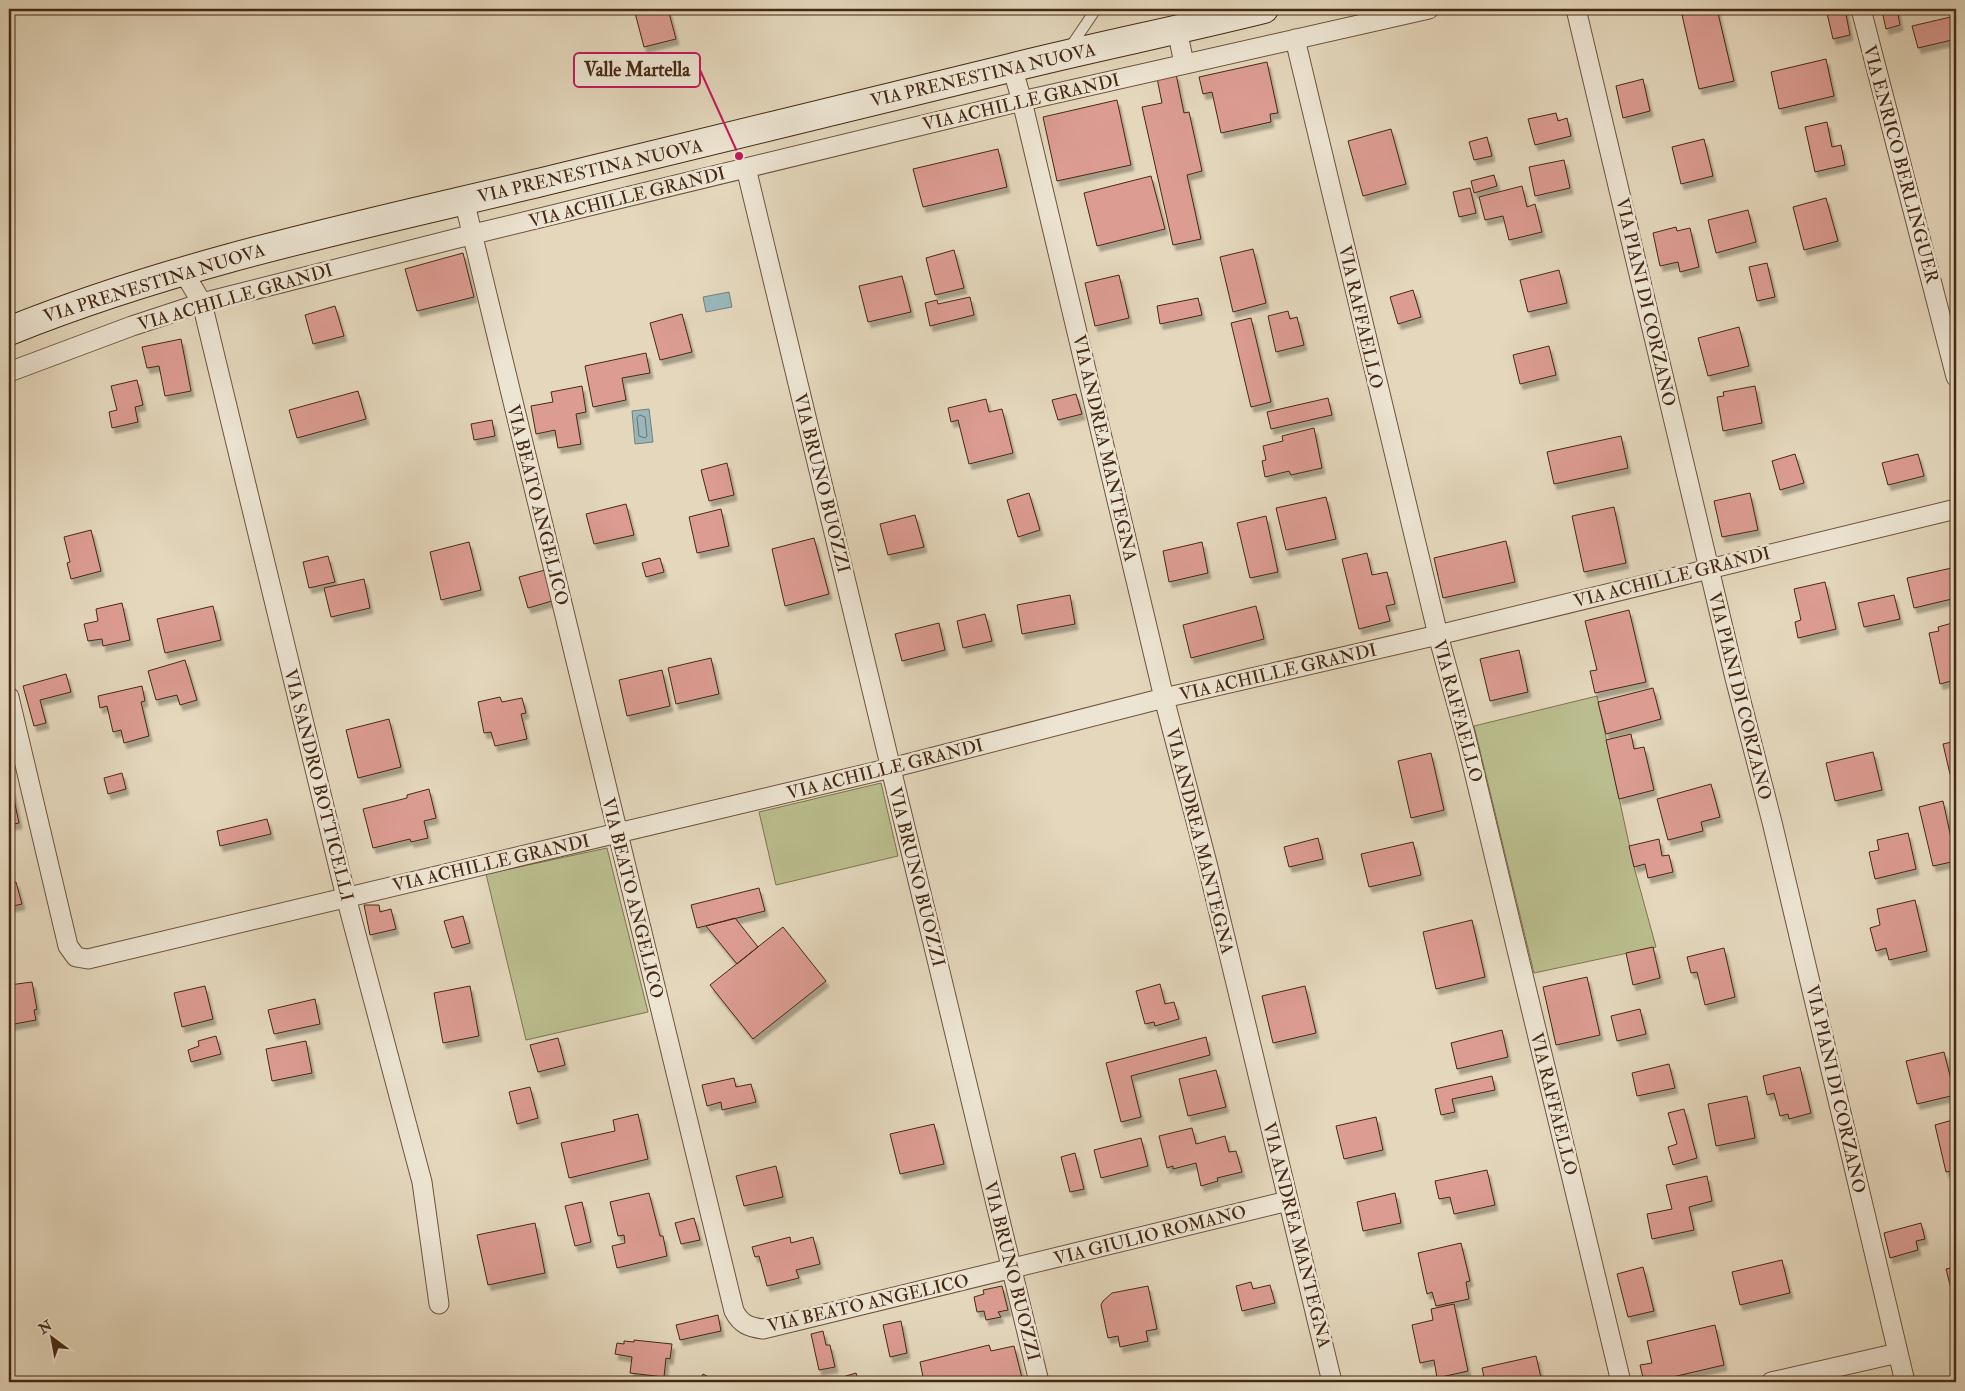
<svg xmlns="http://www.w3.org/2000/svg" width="1965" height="1391" font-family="'IM FELL Double Pica',serif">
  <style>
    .green { fill: #babd8d; stroke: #807350 }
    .water { fill: #99b7ba; stroke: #787e77 }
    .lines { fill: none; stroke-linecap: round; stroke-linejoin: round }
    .shore { stroke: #707066; stroke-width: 1 }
    .building { fill: #dc9c92; stroke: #462913; filter: url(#shadow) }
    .lane-casing { stroke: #6e543d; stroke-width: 12 }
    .street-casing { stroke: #6e543d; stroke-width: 21 }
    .secondary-casing { stroke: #462913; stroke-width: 30 }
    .lane { stroke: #ede5d3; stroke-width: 10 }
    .street { stroke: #ede5d3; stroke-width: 19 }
    .secondary { stroke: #ede5d3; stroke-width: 28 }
    .labels { text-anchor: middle; stroke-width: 5; stroke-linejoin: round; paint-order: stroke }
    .street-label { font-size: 18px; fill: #462913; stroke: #ede5d3 }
    .leader { fill: none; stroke: #c2185b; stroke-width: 2 }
    .callout-dot { fill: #c2185b; stroke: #ede5d3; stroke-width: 2 }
    .callout { fill: #ede5d3; stroke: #c2185b; stroke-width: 2 }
    .callout-label { font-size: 19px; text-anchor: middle; font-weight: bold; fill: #462913 }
  </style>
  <defs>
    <filter id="shadow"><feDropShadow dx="3" dy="5.5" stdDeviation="1" flood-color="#0004"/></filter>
  </defs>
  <rect width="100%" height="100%" fill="#e4d7bc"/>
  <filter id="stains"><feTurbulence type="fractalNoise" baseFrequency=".004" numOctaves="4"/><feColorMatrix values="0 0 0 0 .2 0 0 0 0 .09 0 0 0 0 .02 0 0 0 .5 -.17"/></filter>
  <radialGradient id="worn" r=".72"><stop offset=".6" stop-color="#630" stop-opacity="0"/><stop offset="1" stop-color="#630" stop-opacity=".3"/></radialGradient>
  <!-- green -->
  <path class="green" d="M1597 696 1634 867 1656 947 1534 973 1474 726Z
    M881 783 898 856 776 885 759 812Z
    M607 848 648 1012 526 1040 486 874Z"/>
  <!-- water -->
  <path class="water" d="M729 292 732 307 706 312 703 297Z
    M649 409 653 442 635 444 632 411Z"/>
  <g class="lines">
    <!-- shore -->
    <path class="shore" d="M640 415 645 417 647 436 645 438 639 436 637 418Z"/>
  </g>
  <!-- building -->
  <path class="building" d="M634 9H668L676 39 644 47Z
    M1710 9H1717L1734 81 1699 89 1682 15Z
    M1826 9H1845L1850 35 1833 39Z
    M1892 9H1897L1900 25 1886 29 1882 11Z
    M1955 16 1956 39 1918 48 1912 26Z
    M1826 59 1834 96 1779 109 1771 72Z
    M1267 62 1278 113 1270 114 1271 122 1221 133 1212 92 1203 94 1199 77Z
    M1176 74 1184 113 1189 112 1202 171 1187 175 1201 239 1173 245 1142 107 1162 103 1157 78Z
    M1643 79 1650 111 1623 118 1616 86Z
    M1117 100 1131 165 1057 181 1043 117Z
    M1556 113 1558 121 1567 118 1571 136 1535 145 1528 119Z
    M1827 122 1832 147 1841 145 1845 165 1815 172 1805 127Z
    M1391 129 1406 184 1363 196 1348 141Z
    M1487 137 1492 156 1474 160 1469 142Z
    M1704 139 1713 176 1681 184 1672 147Z
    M998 149 1007 187 923 207 913 169Z
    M1564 160 1570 188 1535 196 1529 167Z
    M1494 175 1497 186 1474 193 1471 181Z
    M1151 176 1165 229 1097 246 1084 193Z
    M1522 186 1527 207 1535 204 1542 232 1509 240 1503 216 1485 220 1479 197Z
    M1470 188 1476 213 1459 217 1453 192Z
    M1826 198 1838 241 1804 250 1793 207Z
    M1748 210 1756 242 1716 253 1708 220Z
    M1676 227 1677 231 1690 228 1699 267 1680 272 1678 262 1660 266 1653 233Z
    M1253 249 1266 303 1233 312 1220 257Z
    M954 250 964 288 935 295 926 258Z
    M463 253 474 297 417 311 405 269Z
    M1767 263 1775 297 1757 301 1749 267Z
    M1559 270 1567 303 1528 312 1520 280Z
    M1119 275 1129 318 1095 326 1085 283Z
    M902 276 911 312 868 322 859 286Z
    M1413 290 1421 317 1398 324 1390 297Z
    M970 297 974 315 930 326 925 303 937 300 938 304Z
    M1198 298 1202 315 1160 324 1157 306Z
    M335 306 344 336 313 344 305 315Z
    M1288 311 1290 319 1297 317 1304 345 1276 352 1268 316Z
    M682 314 692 352 660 360 650 323Z
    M1251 318 1271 402 1251 407 1231 323Z
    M1739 327 1749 366 1708 376 1698 338Z
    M181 339 191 391 165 396 159 366 147 368 142 347Z
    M1549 346 1556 375 1520 384 1513 355Z
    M646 353 650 373 622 378 626 400 593 407 585 366Z
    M137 380 143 405 135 407 138 422 112 428 109 412 117 410 111 386Z
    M582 386 586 412 576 414 581 444 558 448 555 430 536 434 531 406 553 402 551 392Z
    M1755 386 1762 423 1723 431 1717 397 1724 396 1723 392Z
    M358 391 366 419 297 438 289 410Z
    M1076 394 1082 414 1058 420 1052 400Z
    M1328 398 1332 415 1271 429 1267 412Z
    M986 399 989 412 1002 409 1013 453 969 464 958 420 951 422 948 408Z
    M492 420 495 436 474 440 471 424Z
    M1314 428 1322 468 1291 475 1289 471 1265 477 1262 461 1266 460 1263 446 1283 441 1282 436Z
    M1621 436 1628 468 1554 484 1547 452Z
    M1795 454 1804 483 1780 490 1772 461Z
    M1918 454 1924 476 1888 485 1882 463Z
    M727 463 734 495 709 501 701 470Z
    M1029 493 1040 530 1018 537 1007 500Z
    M1750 493 1758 530 1722 537 1714 501Z
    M1326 497 1336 539 1286 550 1276 508Z
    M626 504 634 535 594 544 586 514Z
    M1614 507 1626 563 1584 572 1572 516Z
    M721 509 729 546 697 553 689 517Z
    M915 515 924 547 888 555 880 524Z
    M1266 516 1278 572 1250 578 1237 523Z
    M91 530 101 571 71 579 67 563 70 562 64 537Z
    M814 538 829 594 785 606 772 549Z
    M1506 541 1515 582 1443 598 1434 558Z
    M469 542 481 590 441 600 430 552Z
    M1202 542 1208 573 1169 582 1163 551Z
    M1367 553 1372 575 1387 572 1395 604 1386 606 1390 621 1359 629 1342 559Z
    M328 556 335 582 309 588 303 562Z
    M660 558 664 572 646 577 642 563Z
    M1956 567V598L1914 608 1907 578Z
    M545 570 552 601 528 608 519 577Z
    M364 579 370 608 331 617 324 588Z
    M1825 582 1836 629 1798 638 1795 622 1801 620 1794 589Z
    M1070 595 1075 624 1022 634 1017 605Z
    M1894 595 1900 619 1864 627 1858 603Z
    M122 603 130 640 103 646 102 639 88 641 84 624 98 621 96 609Z
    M213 606 221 640 165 653 157 619Z
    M1256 606 1264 639 1191 658 1183 625Z
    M1629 610 1646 682 1595 693 1590 671 1597 670 1585 621Z
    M985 614 992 641 963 648 957 621Z
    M1956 622V686L1952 687 1951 681 1940 684 1929 633 1939 631 1938 627Z
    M939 623 945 650 902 661 895 634Z
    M1519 650 1528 692 1490 701 1480 659Z
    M711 658 719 694 676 704 668 668Z
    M185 660 197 700 180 705 177 695 156 700 148 671Z
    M662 670 670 706 627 716 619 680Z
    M66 674 71 692 40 700 46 723 34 726 23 686Z
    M142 686 145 701 141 702 149 736 124 743 121 730 113 732 107 706 100 708 98 696Z
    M1653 688 1661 719 1606 734 1598 702Z
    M500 697 502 702 522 698 526 713 521 714 527 739 495 746 491 732 484 733 478 702Z
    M389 719 401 767 358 778 346 730Z
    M1631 734 1634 749 1644 747 1654 790 1619 799 1606 740Z
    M1956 741V773L1950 774 1943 744Z
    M1873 752 1882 790 1835 801 1826 763Z
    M1431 753 1444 810 1411 818 1398 761Z
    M122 773 126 789 108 794 104 778Z
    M1711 784 1720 817 1701 822 1703 831 1668 840 1657 799Z
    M429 789 436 818 424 821 428 838 411 842 410 839 373 848 363 809 407 798V795Z
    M12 790 19 823 9 825V791Z
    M1943 801 1956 861 1933 866 1919 807Z
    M267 819 271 834 220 846 217 831Z
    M1908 833 1916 869 1875 879 1869 852 1879 850 1877 840Z
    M1318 838 1323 859 1289 867 1284 847Z
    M1659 839 1662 856 1669 855 1673 872 1648 878 1645 864 1634 867 1629 846Z
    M1413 842 1421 875 1369 887 1361 854Z
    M16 882 22 904 9 907V884Z
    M759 888 765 911 697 928 691 905Z
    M1915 900 1927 951 1889 960 1886 948 1876 951 1870 928 1880 925 1877 909Z
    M364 905H379L380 912 391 909 396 929 370 935Z
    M463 916 470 943 452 948 444 921Z
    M735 918 758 947 737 964 706 926Z
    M1472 920 1485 977 1436 989 1423 932Z
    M783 927 826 981 753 1039 710 985Z
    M1653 947 1660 978 1633 985 1626 953Z
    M1724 948 1735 997 1705 1005 1697 972 1691 973 1687 957Z
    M1587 977 1600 1035 1556 1045 1543 987Z
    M32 982 37 1009 34 1010 36 1020 9 1025V985Z
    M1160 984 1165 1004 1174 1002 1179 1019 1155 1026 1154 1022 1145 1024 1136 991Z
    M205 986 213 1019 182 1027 174 993Z
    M470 986 479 1036 443 1043 434 993Z
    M1305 986 1316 1033 1273 1043 1262 996Z
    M315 999 320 1024 274 1034 268 1010Z
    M1640 1009 1646 1034 1617 1041 1611 1016Z
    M1502 1030 1508 1057 1457 1069 1451 1043Z
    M216 1036 221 1054 191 1062 188 1050 199 1046 198 1041Z
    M1206 1037 1210 1055 1131 1076 1141 1117 1121 1122 1106 1063Z
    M558 1038 565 1065 538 1072 530 1045Z
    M306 1041 312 1073 272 1081 266 1049Z
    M1944 1052 1955 1095 1917 1104 1906 1061Z
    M1669 1064 1675 1088 1637 1096 1632 1073Z
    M1800 1067 1811 1113 1789 1119 1788 1114 1780 1116 1774 1093 1767 1095 1763 1076Z
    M1216 1070 1226 1107 1188 1116 1179 1079Z
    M1492 1076 1495 1090 1452 1099 1455 1112 1441 1115 1435 1089Z
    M734 1078 736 1087 751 1084 756 1102 722 1110 721 1102 707 1106 702 1085Z
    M530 1087 538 1118 517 1124 509 1092Z
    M1747 1096 1755 1138 1716 1146 1708 1104Z
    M1684 1109 1697 1158 1673 1165 1668 1147 1677 1144 1668 1113Z
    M638 1114 648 1159 569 1178 561 1143 615 1131 613 1120Z
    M1376 1117 1383 1150 1344 1159 1336 1126Z
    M1956 1119V1170L1946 1172 1935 1125Z
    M934 1124 944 1164 900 1174 890 1134Z
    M1192 1128 1196 1144 1225 1136 1229 1152 1236 1151 1242 1172 1217 1178 1218 1181 1201 1186 1196 1163 1173 1169V1166L1167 1168 1159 1136Z
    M1141 1138 1148 1166 1101 1178 1094 1150Z
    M1075 1153 1084 1189 1070 1192 1061 1157Z
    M776 1166 783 1197 744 1206 736 1176Z
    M1487 1170 1495 1205 1454 1214 1450 1197 1439 1199 1435 1181Z
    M1707 1176 1712 1201 1689 1207 1694 1230 1652 1239 1647 1214 1672 1209 1666 1185Z
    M649 1193 660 1236H663L667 1256 617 1268 612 1246 625 1243 624 1235 618 1236 610 1202Z
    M1395 1193 1401 1223 1363 1231 1357 1202Z
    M582 1202 591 1242 575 1246 565 1206Z
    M694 1218 700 1240 681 1244 675 1223Z
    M535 1223 545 1273 488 1285 477 1235Z
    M1921 1223 1925 1239 1916 1241 1918 1250 1890 1258 1884 1233Z
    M790 1237 791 1243 813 1237 820 1264 796 1270 799 1278 767 1286 759 1256 755 1257 752 1247Z
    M1461 1243 1470 1281 1466 1282 1469 1299 1436 1306 1432 1292 1427 1294 1418 1253Z
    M1782 1260 1790 1293 1740 1305 1732 1272Z
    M1643 1267 1654 1311 1628 1317 1617 1274Z
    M1956 1267V1288L1951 1289 1946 1269Z
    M1251 1282 1253 1289 1270 1285 1275 1303 1242 1311 1236 1286Z
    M1002 1286 1008 1310 998 1312 1001 1317 986 1320 984 1311 977 1312 974 1297 984 1294 983 1290Z
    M1148 1286 1157 1329 1146 1331 1148 1341 1120 1347 1118 1336 1108 1338 1101 1305 1103 1301 1112 1293Z
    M1454 1304 1468 1371 1437 1378 1434 1360 1420 1363 1412 1325 1433 1320 1431 1309Z
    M718 1315 721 1331 680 1340 676 1325Z
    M901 1321 907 1353 890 1357 883 1325Z
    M1715 1325 1724 1365 1651 1382H1644L1640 1365 1652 1363 1647 1341Z
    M823 1331 826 1345H830L835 1367 819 1370 811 1334Z
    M634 1340 672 1344 670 1359 666 1358 664 1377 630 1373 632 1357 615 1354 617 1343 624 1344V1341L634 1342Z
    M989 1345 991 1351 1014 1346 1023 1382H924L920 1362Z
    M1536 1356 1542 1382H1485L1482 1368Z
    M856 1373 859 1382H837L836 1379Z
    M703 1374 718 1382H698Z"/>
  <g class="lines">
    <!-- lane casing -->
    <g class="lane-casing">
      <path id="lane" d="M1069 49 1096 9"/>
    </g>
    <!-- street casing -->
    <g class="street-casing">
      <path id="street" d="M1576 9 1735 678 1772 822 1905 1382
        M1861 9 1956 377
        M1177 30 1184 63
        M1295 39 1438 635 1465 734 1621 1382
        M1012 67 1022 101 1164 698 1208 867 1332 1382
        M746 168 1039 1382
        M464 200 734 1311C741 1324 748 1327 763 1329L1288 1201
        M183 271 202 303 346 897 422 1182 439 1304
        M9 372 132 326 202 303 482 232 1022 101 1429 9
        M9 697 68 946 76 957 88 959 891 768 1164 698 1438 635 1956 509
        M1771 1382 1898 1353"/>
    </g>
    <!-- secondary casing -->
    <g class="secondary-casing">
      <path id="secondary" d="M9 331C180 262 362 225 542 182 698 145 854 105 1010 68 1094 47 1180 30 1264 9"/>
    </g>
    <!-- lane -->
    <use href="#lane" class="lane"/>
    <!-- street -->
    <use href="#street" class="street"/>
    <!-- secondary -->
    <use href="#secondary" class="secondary"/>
  </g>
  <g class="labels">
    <!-- street labels -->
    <g class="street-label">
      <text transform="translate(983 75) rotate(-13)" y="6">VIA PRENESTINA NUOVA</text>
      <text transform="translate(1021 102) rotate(-13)" y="6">VIA ACHILLE GRANDI</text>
      <text transform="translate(1901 164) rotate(75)" y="6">VIA ENRICO BERLINGUER</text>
      <text transform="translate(590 171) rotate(-13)" y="6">VIA PRENESTINA NUOVA</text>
      <text transform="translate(627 197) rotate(-14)" y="6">VIA ACHILLE GRANDI</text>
      <text transform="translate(154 283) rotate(-17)" y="6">VIA PRENESTINA NUOVA</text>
      <text transform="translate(235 297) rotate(-16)" y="6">VIA ACHILLE GRANDI</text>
      <text transform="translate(1646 302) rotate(77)" y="6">VIA PIANI DI CORZANO</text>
      <text transform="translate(1361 317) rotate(77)" y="6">VIA RAFFAELLO</text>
      <text transform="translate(1105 448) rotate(77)" y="6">VIA ANDREA MANTEGNA</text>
      <text transform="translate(822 483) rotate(76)" y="6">VIA BRUNO BUOZZI</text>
      <text transform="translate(538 505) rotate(76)" y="6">VIA BEATO ANGELICO</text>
      <text transform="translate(1672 577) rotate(-14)" y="6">VIA ACHILLE GRANDI</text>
      <text transform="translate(1278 672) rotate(-13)" y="6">VIA ACHILLE GRANDI</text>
      <text transform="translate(1740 696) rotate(76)" y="6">VIA PIANI DI CORZANO</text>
      <text transform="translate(1458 711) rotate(75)" y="6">VIA RAFFAELLO</text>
      <text transform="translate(885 769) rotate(-14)" y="6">VIA ACHILLE GRANDI</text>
      <text transform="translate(319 785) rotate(76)" y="6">VIA SANDRO BOTTICELLI</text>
      <text transform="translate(1200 841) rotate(76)" y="6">VIA ANDREA MANTEGNA</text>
      <text transform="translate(491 863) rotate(-13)" y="6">VIA ACHILLE GRANDI</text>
      <text transform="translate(917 877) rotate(76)" y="6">VIA BRUNO BUOZZI</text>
      <text transform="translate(633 898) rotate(76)" y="6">VIA BEATO ANGELICO</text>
      <text transform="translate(1836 1089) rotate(77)" y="6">VIA PIANI DI CORZANO</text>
      <text transform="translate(1554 1104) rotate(76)" y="6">VIA RAFFAELLO</text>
      <text transform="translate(1150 1235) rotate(-14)" y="6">VIA GIULIO ROMANO</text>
      <text transform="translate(1297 1235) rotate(76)" y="6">VIA ANDREA MANTEGNA</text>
      <text transform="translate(1012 1271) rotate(76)" y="6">VIA BRUNO BUOZZI</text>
      <text transform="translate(868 1303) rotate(-13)" y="6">VIA BEATO ANGELICO</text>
    </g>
  </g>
  <!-- callouts -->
  <path class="leader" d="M739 156L700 70"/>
  <circle class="callout-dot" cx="739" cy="156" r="5"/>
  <rect class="callout" x="574" y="53" width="126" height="34" rx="5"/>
  <g class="callout-label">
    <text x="637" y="76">Valle Martella</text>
  </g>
  <!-- margin -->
  <rect width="1965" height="1391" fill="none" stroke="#e4d7bc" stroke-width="30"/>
  <rect x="10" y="10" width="1945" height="1371" fill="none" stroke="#462913" stroke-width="2.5"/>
  <rect x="15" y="15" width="1935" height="1361" fill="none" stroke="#462913"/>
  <!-- north arrow -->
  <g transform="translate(52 1338) rotate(328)" stroke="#ede5d3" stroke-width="4" paint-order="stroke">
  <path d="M0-4L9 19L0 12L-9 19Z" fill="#462913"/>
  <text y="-8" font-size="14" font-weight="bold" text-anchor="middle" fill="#462913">N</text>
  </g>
  <rect width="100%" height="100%" filter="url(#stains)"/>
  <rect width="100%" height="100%" fill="url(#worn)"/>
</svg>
